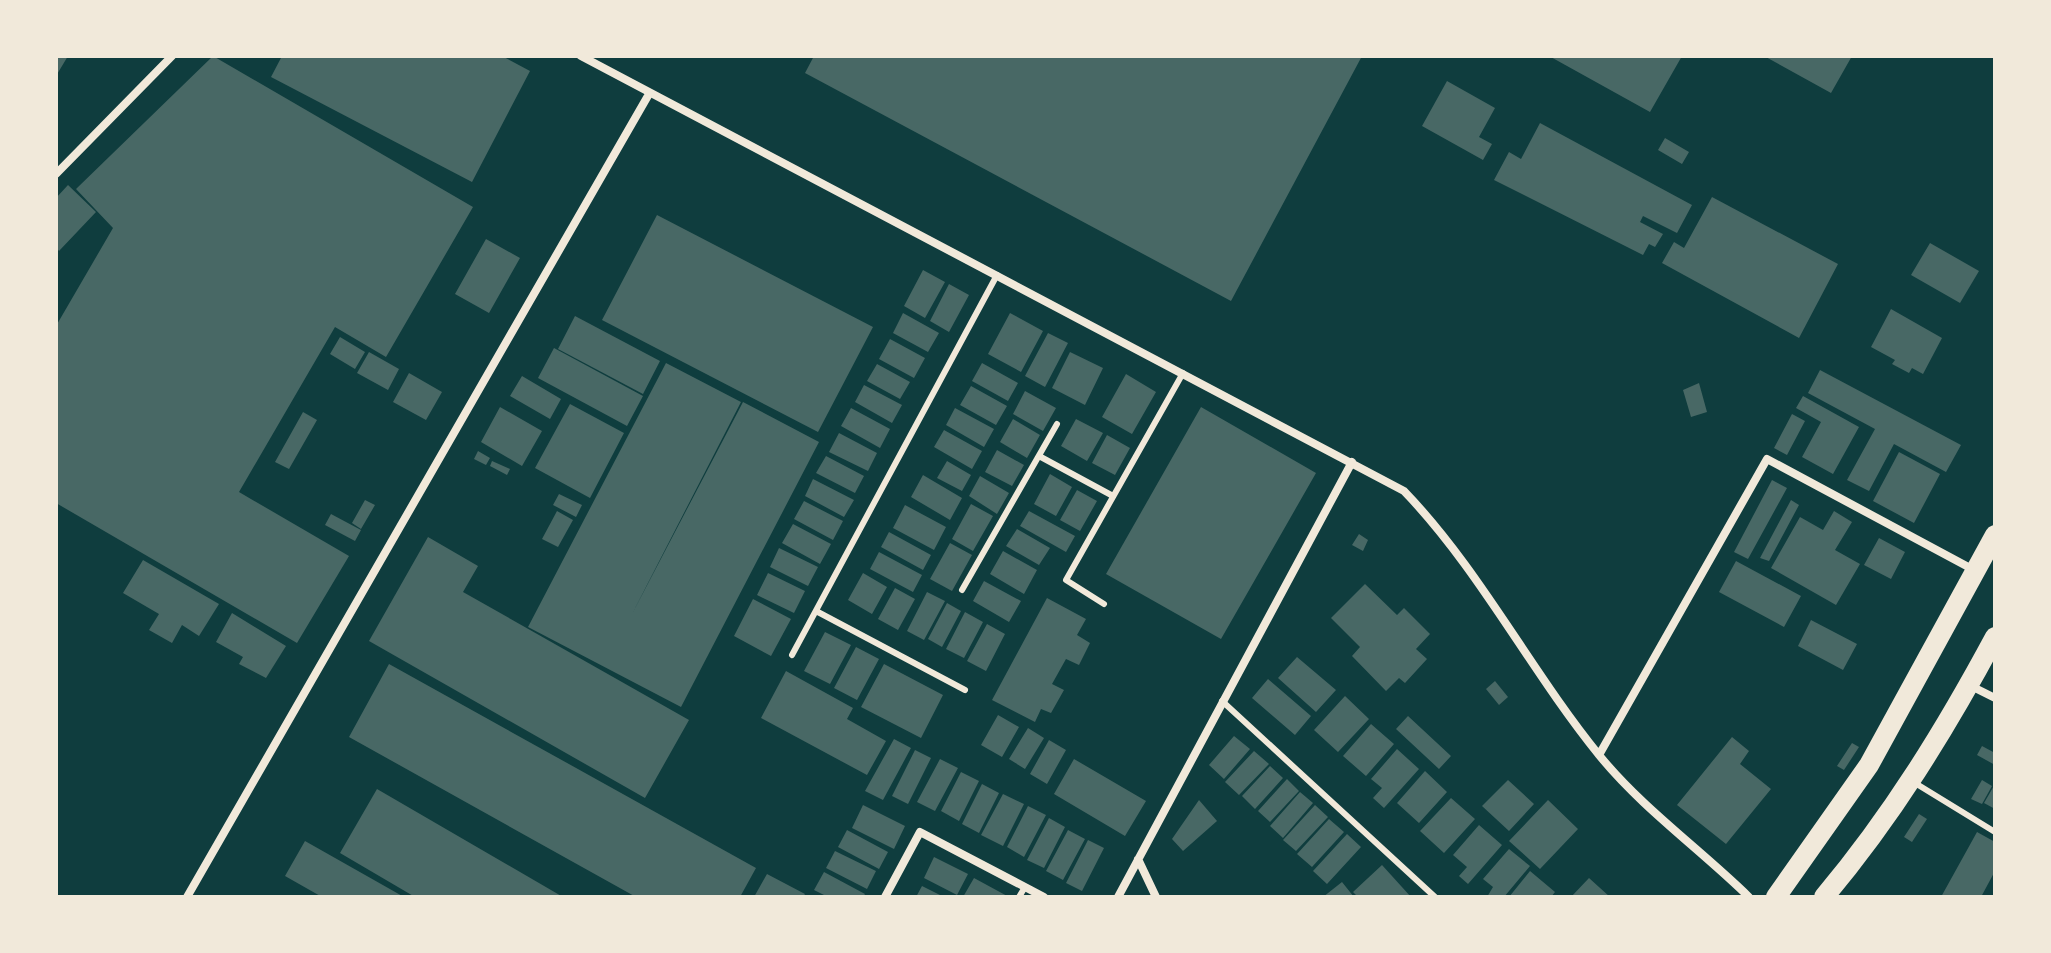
<svg xmlns="http://www.w3.org/2000/svg" width="2051" height="953" font-family="Jost,sans-serif">
  <style>
    .building { fill: #486865 }
    .lines { fill: none; stroke-linecap: round; stroke-linejoin: round }
    .service { stroke: #f1e9da; stroke-width: 6 }
    .minor { stroke: #f1e9da; stroke-width: 8 }
    .primary { stroke: #f1e9da; stroke-width: 20 }
  </style>
  <rect width="100%" height="100%" fill="#0f3d3e"/>
  <!-- building -->
  <path class="building" d="M56 56H68L56 76Z
    M213 56 473 207 386 357 335 327 239 492 349 556 297 643 56 503V326L113 228 76 189Z
    M282 56H502L530 71 472 182 271 77Z
    M814 56H1362L1231 301 805 73Z
    M1549 56H1682L1650 112Z
    M1764 56H1852L1831 93Z
    M1447 81 1495 108 1479 137 1492 144 1483 160 1422 126Z
    M1540 123 1692 205 1677 233 1643 216 1640 222 1663 234 1655 247 1649 244 1643 255 1494 180 1509 152 1521 159Z
    M1665 138 1689 152 1682 164 1658 150Z
    M68 185 96 212 59 251 56 247V198Z
    M1712 197 1838 264 1799 338 1662 263 1674 242 1684 248Z
    M657 215 873 327 818 432 602 320Z
    M486 239 520 258 489 313 455 294Z
    M1930 243 1979 271 1960 303 1911 275Z
    M923 270 945 282 925 318 904 306Z
    M949 284 969 295 949 332 930 321Z
    M1891 309 1942 338 1923 374 1912 368 1909 373 1892 364 1895 360 1871 347Z
    M903 313 939 333 928 352 893 333Z
    M1010 313 1043 331 1021 372 988 354Z
    M575 316 660 361 643 394 558 349Z
    M1048 333 1068 343 1045 387 1025 376Z
    M340 337 365 352 355 369 330 354Z
    M890 339 925 358 914 378 879 359Z
    M554 348 643 396 627 426 538 378Z
    M369 352 399 369 388 390 357 373Z
    M1070 352 1103 368 1085 405 1052 388Z
    M666 363 741 402 631 616 743 402 819 442 681 707 528 627Z
    M982 363 1018 383 1008 401 972 381Z
    M877 364 910 382 900 399 867 381Z
    M1820 370 1961 445 1946 472 1894 444 1869 491 1847 480 1875 429 1808 393Z
    M409 373 442 392 426 420 393 402Z
    M1126 374 1156 392 1132 434 1102 417Z
    M522 376 561 399 550 419 510 396Z
    M1699 383 1707 412 1691 417 1683 390Z
    M864 385 902 405 892 423 855 402Z
    M971 386 1007 406 996 425 960 405Z
    M1025 391 1056 408 1043 431 1013 414Z
    M1803 396 1859 427 1833 474 1802 457 1821 422 1796 408Z
    M570 404 624 433 590 498 535 468Z
    M500 407 542 431 522 466 481 442Z
    M1201 407 1316 473 1221 639 1106 574Z
    M851 408 890 429 880 448 841 426Z
    M955 408 994 429 984 447 946 425Z
    M303 412 317 420 289 469 275 462Z
    M1792 414 1805 421 1787 455 1774 448Z
    M1013 419 1040 435 1027 458 1000 442Z
    M1076 419 1103 433 1087 461 1061 446Z
    M944 430 982 451 972 469 934 447Z
    M839 433 877 453 868 471 829 452Z
    M1107 435 1130 448 1115 475 1092 463Z
    M997 450 1024 465 1012 486 985 472Z
    M478 451 490 458 486 465 474 459Z
    M1899 452 1940 474 1914 523 1873 501Z
    M826 456 864 476 855 493 816 473Z
    M492 461 510 469 507 475 490 466Z
    M947 461 971 475 962 491 937 478Z
    M1050 474 1072 487 1056 516 1034 504Z
    M923 475 962 498 950 520 911 497Z
    M980 476 1009 493 997 514 969 496Z
    M813 479 854 500 844 517 805 496Z
    M1772 480 1787 488 1748 559 1734 552Z
    M1077 490 1097 501 1080 531 1060 520Z
    M559 494 582 505 576 517 553 505Z
    M365 500 375 505 361 529 352 523Z
    M1791 500 1799 505 1769 561 1760 558Z
    M804 501 843 521 833 540 794 519Z
    M971 504 993 516 973 551 952 539Z
    M905 505 946 527 934 550 893 528Z
    M557 511 573 520 558 547 542 539Z
    M1029 511 1075 536 1066 552 1020 526Z
    M1834 511 1852 522 1835 550 1860 564 1836 605 1771 568 1800 517 1823 530Z
    M331 514 361 530 355 541 325 525Z
    M793 524 831 544 820 564 782 543Z
    M1017 529 1050 548 1039 565 1006 546Z
    M889 532 931 555 923 570 881 547Z
    M1359 534 1368 540 1363 551 1352 545Z
    M428 537 478 566 463 592 689 720 645 798 369 641Z
    M1879 538 1905 552 1891 579 1864 565Z
    M950 543 972 555 952 591 930 579Z
    M779 548 818 567 808 586 770 567Z
    M1003 551 1037 570 1024 594 990 574Z
    M879 552 922 575 913 592 870 569Z
    M143 560 219 604 199 636 182 625 172 643 149 630 159 614 123 593Z
    M1736 561 1801 596 1784 627 1719 592Z
    M768 573 805 591 794 613 757 595Z
    M863 573 887 587 872 614 848 600Z
    M984 581 1021 601 1009 622 973 601Z
    M1365 584 1397 615 1404 608 1430 634 1416 649 1427 659 1405 683 1399 678 1386 691 1352 656 1360 647 1331 618Z
    M895 588 915 599 898 630 878 619Z
    M927 592 945 601 924 640 907 631Z
    M1047 598 1086 619 1077 635 1090 643 1079 665 1066 659 1052 684 1064 690 1051 713 1041 709 1035 722 992 700Z
    M753 599 791 619 771 656 734 636Z
    M947 603 961 611 942 647 928 639Z
    M965 612 983 622 964 658 946 649Z
    M232 613 286 646 266 678 239 664 243 657 216 642Z
    M1811 620 1857 644 1843 670 1798 646Z
    M987 624 1005 634 986 671 967 661Z
    M825 632 851 645 830 684 804 671Z
    M856 647 879 659 857 700 834 688Z
    M1297 657 1336 690 1316 712 1278 678Z
    M389 664 756 868 740 897H636L349 737Z
    M884 664 943 695 921 738 861 707Z
    M786 671 853 708 847 719 886 741 867 775 761 718Z
    M1268 679 1311 716 1295 735 1252 698Z
    M1495 681 1508 697 1499 705 1486 689Z
    M1345 696 1369 719 1338 752 1314 730Z
    M998 715 1019 727 1002 757 981 745Z
    M1408 716 1451 756 1439 769 1396 729Z
    M1371 724 1394 744 1366 776 1343 756Z
    M1028 728 1044 738 1025 769 1009 759Z
    M1234 736 1250 749 1224 779 1209 765Z
    M1732 737 1749 751 1740 764 1771 789 1726 844 1677 805Z
    M894 739 911 748 883 800 865 791Z
    M1049 740 1066 750 1047 784 1030 774Z
    M1852 743 1859 747 1844 770 1837 766Z
    M1982 746 1995 753V765L1977 755Z
    M1397 749 1419 769 1384 808 1373 798 1382 788 1371 779Z
    M915 750 931 758 908 804 892 796Z
    M1254 751 1269 764 1239 795 1225 782Z
    M940 759 958 768 935 811 917 802Z
    M1074 759 1146 801 1125 836 1054 794Z
    M1270 766 1283 778 1255 809 1242 796Z
    M1425 771 1447 792 1419 823 1397 803Z
    M961 772 979 781 959 821 941 811Z
    M1287 779 1299 791 1270 822 1258 811Z
    M1508 780 1534 804 1509 831 1482 806Z
    M1982 780 1992 786 1982 804 1971 799Z
    M982 784 999 793 979 833 962 824Z
    M1995 784V809L1984 803Z
    M377 789 563 897H415L340 853Z
    M1300 792 1313 803 1283 838 1270 826Z
    M1003 794 1024 804 1003 846 981 835Z
    M1451 798 1475 819 1444 853 1420 831Z
    M1199 800 1217 821 1183 851 1172 839Z
    M1548 800 1578 829 1540 869 1509 841Z
    M863 805 905 826 894 849 852 828Z
    M1315 805 1328 817 1296 851 1283 840Z
    M1028 806 1046 815 1024 857 1007 847Z
    M1919 814 1927 819 1912 842 1904 837Z
    M1049 818 1065 827 1044 868 1027 860Z
    M1329 819 1344 832 1312 867 1297 854Z
    M1479 825 1502 845 1468 884 1459 876 1467 867 1453 855Z
    M847 830 888 852 879 869 838 847Z
    M1068 830 1085 839 1063 880 1046 871Z
    M1977 832 1995 842V871L1981 897H1941Z
    M1347 834 1361 847 1327 884 1313 871Z
    M1088 840 1104 848 1082 891 1066 883Z
    M305 841 404 897H322L285 876Z
    M1509 849 1530 866 1504 897H1487L1493 887 1483 879Z
    M835 851 876 871 867 889 826 868Z
    M934 857 968 874 957 895 924 878Z
    M1382 865 1411 897H1358L1353 892Z
    M1530 871 1555 892 1551 897H1509Z
    M824 872 865 894 863 897H828L814 890Z
    M767 874 805 894 803 897H754Z
    M974 878 1009 897H963Z
    M1589 878 1610 897H1571Z
    M1342 882 1354 897H1323Z
    M922 886 944 897H916Z"/>
  <g class="lines">
    <!-- service -->
    <path class="service" d="M1039 456 1113 496
      M962 590 1057 424
      M1104 604 1066 580 1183 373
      M816 611 965 690
      M792 655 997 275
      M1222 701 1435 897
      M1915 783 1995 832
      M1019 897 1025 887"/>
    <!-- minor -->
    <path class="minor" d="M581 56 1404 491C1480 570 1530 670 1599 755 1642 808 1700 849 1749 897
      M56 174 172 56
      M1971 686 1995 698
      M1599 755 1767 459 1974 570
      M1138 859 1156 897
      M187 897 649 94
      M885 897 920 832 1044 897
      M1118 897 1352 462"/>
    <!-- primary -->
    <path class="primary" d="M1776 897 1869 765 1995 535
      M1824 897C1892 816 1945 730 1995 637"/>
  </g>
  <!-- border -->
  <rect width="2051" height="953" fill="none" stroke="#f1e9da" stroke-width="116"/>
</svg>
